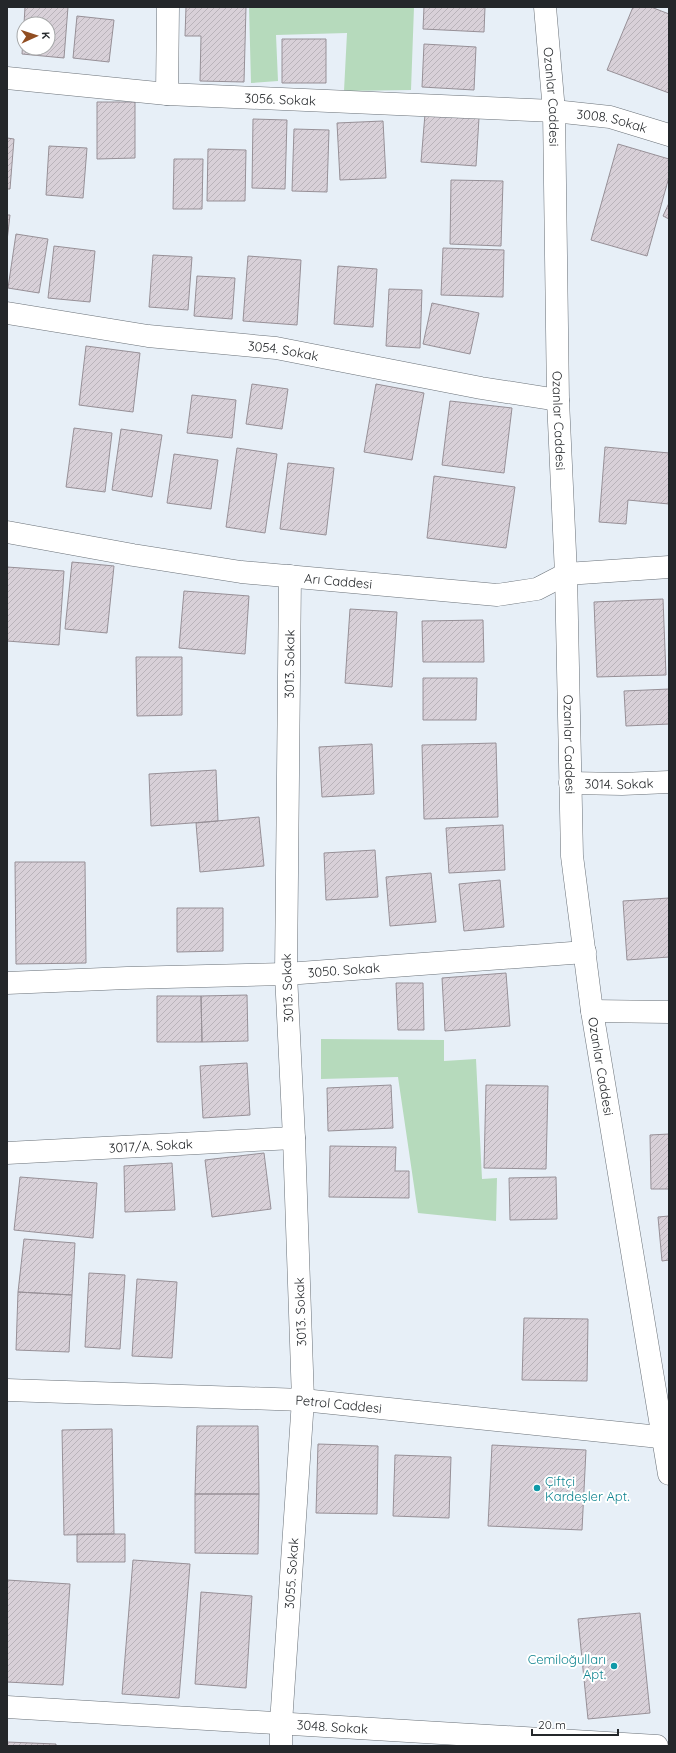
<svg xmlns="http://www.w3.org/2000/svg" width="676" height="1753" font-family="Quicksand,sans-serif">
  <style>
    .green { fill: #b6dabc }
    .building { fill: url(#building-hatch); stroke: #979097 }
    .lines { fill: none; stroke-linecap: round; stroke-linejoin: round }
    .minor-casing { stroke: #6a7178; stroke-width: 23 }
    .tertiary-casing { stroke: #6a7178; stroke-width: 23 }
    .minor { stroke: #fff; stroke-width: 22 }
    .tertiary { stroke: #fff; stroke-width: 22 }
    .culture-dot { fill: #0f9aa8; stroke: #fff; stroke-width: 1.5 }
    .labels { text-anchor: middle; stroke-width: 4; stroke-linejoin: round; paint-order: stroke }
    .street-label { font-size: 13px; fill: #24272a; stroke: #fff }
    .culture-label { font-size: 13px; fill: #0d838f; stroke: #fff; text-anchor: start }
  </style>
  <defs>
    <pattern id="building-hatch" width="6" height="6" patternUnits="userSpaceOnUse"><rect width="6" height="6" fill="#d8d0d8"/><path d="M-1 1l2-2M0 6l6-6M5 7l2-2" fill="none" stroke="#b9b3ba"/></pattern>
  </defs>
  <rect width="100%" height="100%" fill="#e7eff7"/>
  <!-- green -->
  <path class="green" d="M249 7H414L411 90 344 91 347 33 276 35 278 81 251 83Z
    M321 1039 444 1040V1061L476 1059 482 1179 497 1178 496 1221 418 1213 398 1077 321 1079Z"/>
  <!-- building -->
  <path class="building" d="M25 7H68L64 58 22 54 24 25V48H48V24H24Z
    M186 7H246L244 82 200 81 201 36H185Z
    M424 7H485L484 32 423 29Z
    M633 7H651L669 14V93L607 70Z
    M77 16 114 20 109 62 73 58Z
    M282 39H326V83H282Z
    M424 44 476 47 474 90 422 87Z
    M97 102H135V158L97 159Z
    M425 114 479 118 476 166 421 162Z
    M253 119 287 120 285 189 252 188Z
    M383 121 386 178 340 180 337 123Z
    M294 129 329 130 327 192 292 191Z
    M7 138 14 139 10 189H7Z
    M618 144 669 159V177L647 256 591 240Z
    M49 146 87 148 83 198 46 195Z
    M208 149 246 150 245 201H207Z
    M174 159H203L202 209H173Z
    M451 180 503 181 501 246 450 244Z
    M669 203V219L663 216Z
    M7 215H10L7 241Z
    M16 234 48 239 39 293 8 288Z
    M54 246 95 251 90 302 48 298Z
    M443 248 504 250 503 297 441 295Z
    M153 255 192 257 188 310 149 307Z
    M248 256 301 260 297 325 243 321Z
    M338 266 377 269 373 327 334 324Z
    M197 276 235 278 232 319 194 316Z
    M389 289 422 290 420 348 386 346Z
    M432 303 479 313 470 354 423 344Z
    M86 346 140 353 133 412 79 405Z
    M252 384 288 389 282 429 246 424Z
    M376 384 424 393 412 460 364 452Z
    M192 395 236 400 232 438 187 433Z
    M450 401 512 408 504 473 442 465Z
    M74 428 112 433 105 492 66 487Z
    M121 429 162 435 152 497 112 490Z
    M605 447 669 453V504L628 500 626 524 599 522Z
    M237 448 277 454 265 533 226 527Z
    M174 454 218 460 211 509 167 503Z
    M288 463 334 468 326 535 280 529Z
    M434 476 515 487 506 548 427 538Z
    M72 562 114 566 107 633 65 629Z
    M7 567 64 571 59 645 7 641Z
    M184 591 249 596 245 654 179 648Z
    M663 599 666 675 597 677 594 602Z
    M350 609 397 612 392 687 345 683Z
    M483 620 484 662H423L422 621Z
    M136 657H182V715L137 716Z
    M423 678H477L476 720H423Z
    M669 689V724L626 726 624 691Z
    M496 743 498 817 424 819 422 745Z
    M372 744 374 794 322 797 319 747Z
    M216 770 218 821 151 826 149 774Z
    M259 817 264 866 200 872 196 823Z
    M503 825 505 870 449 873 446 828Z
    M375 850 378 897 326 900 324 853Z
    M15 862H85L86 963 16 964Z
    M431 873 436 922 390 926 386 877Z
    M500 880 504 927 464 931 459 884Z
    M669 898V957L627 960 623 901Z
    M177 908H223V951L177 952Z
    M506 973 510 1026 445 1031 442 978Z
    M396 983H423L424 1030H398Z
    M247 995 248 1041 202 1042 201 996Z
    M157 996H201L202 1042H157Z
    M247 1063 250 1115 203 1118 200 1066Z
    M391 1085 393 1128 328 1131 327 1088Z
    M486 1085 548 1086 546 1169 484 1168Z
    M669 1134V1189H651L650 1135Z
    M330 1146 396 1147 395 1171H409V1198L329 1197Z
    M264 1153 271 1209 212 1217 205 1160Z
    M172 1163 175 1210 125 1212 124 1166Z
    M20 1177 97 1183 93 1238 14 1230Z
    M556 1177 557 1219 510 1220 509 1178Z
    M669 1216V1260L662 1261 658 1217Z
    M24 1239 75 1243 72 1295 18 1292Z
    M89 1273 125 1275 120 1349 85 1347Z
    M137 1279 177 1282 172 1358 132 1356Z
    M18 1292 72 1295 69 1352 16 1350Z
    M524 1318 588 1319 587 1381 522 1380Z
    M197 1426H258L259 1494H195Z
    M112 1429 114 1534 64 1535 62 1430Z
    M318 1444 378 1446 377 1514 316 1513Z
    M492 1445 586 1450 582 1530 488 1526Z
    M395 1455 451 1457 449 1518 393 1516Z
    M195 1494H259L258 1554 195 1553Z
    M77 1534H125V1562H77Z
    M133 1560 190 1564 179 1698 122 1694Z
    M7 1580 70 1584 63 1685 7 1682Z
    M201 1592 252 1596 246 1688 195 1684Z
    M640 1613 650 1713 588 1719 578 1619Z
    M7 1742 56 1744V1746H7Z"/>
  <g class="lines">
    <!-- minor casing -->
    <g class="minor-casing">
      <g id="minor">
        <path id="s1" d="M7 78 167 94 554 111 610 117 669 135"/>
        <path d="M167 94 168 7"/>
        <path id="s2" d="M7 313 148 336 276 348 481 388 558 400"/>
        <path id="s3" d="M570 783 622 784 669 782"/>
        <path id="s4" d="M7 983 127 978 286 974 585 952"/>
        <path d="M592 1011 669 1012"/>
        <path id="s5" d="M7 1153 294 1138"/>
        <path id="s6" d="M7 1707 657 1746"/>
        <path id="s7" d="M281 1746V1723L303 1400 294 1138 286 974 290 576"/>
      </g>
    </g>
    <!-- tertiary casing -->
    <g class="tertiary-casing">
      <g id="tertiary">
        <path id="s8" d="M545 7 554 111 558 400 566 574 572 856 592 1011 669 1474"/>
        <path id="s9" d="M7 532 133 555 241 572 497 595 537 589 566 574 669 567"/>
        <path id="s10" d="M7 1390 303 1400 669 1438"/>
      </g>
    </g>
    <!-- minor -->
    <use href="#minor" class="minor"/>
    <!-- tertiary -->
    <use href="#tertiary" class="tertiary"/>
  </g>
  <!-- markers -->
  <g class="culture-dot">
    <circle cx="537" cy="1488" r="4"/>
    <circle cx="614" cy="1666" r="4"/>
  </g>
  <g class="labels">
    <!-- street labels -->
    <g class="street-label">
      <text dy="5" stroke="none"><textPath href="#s8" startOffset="90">Ozanlar Caddesi</textPath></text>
      <text dy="5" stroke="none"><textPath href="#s1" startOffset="274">3056. Sokak</textPath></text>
      <text dy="5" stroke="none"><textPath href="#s1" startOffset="607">3008. Sokak</textPath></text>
      <text dy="5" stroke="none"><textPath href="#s2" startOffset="279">3054. Sokak</textPath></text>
      <text dy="5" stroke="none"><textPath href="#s8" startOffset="414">Ozanlar Caddesi</textPath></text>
      <text dy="5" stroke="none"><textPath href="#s9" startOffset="335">Arı Caddesi</textPath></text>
      <text dy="5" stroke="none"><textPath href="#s7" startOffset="1083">3013. Sokak</textPath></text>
      <text dy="5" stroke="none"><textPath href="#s8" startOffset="738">Ozanlar Caddesi</textPath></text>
      <text dy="5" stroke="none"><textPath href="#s3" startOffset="49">3014. Sokak</textPath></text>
      <text dy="5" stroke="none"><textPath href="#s4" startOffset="337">3050. Sokak</textPath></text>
      <text transform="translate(287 988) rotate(-92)" y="5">3013. Sokak</text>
      <text dy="5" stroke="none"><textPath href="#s8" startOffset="1062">Ozanlar Caddesi</textPath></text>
      <text dy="5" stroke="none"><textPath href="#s5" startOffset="144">3017/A. Sokak</textPath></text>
      <text transform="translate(300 1312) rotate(-92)" y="5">3013. Sokak</text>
      <text dy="5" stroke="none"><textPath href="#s10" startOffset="332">Petrol Caddesi</textPath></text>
      <text dy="5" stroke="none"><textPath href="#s7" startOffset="173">3055. Sokak</textPath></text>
      <text dy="5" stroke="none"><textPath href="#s6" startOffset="326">3048. Sokak</textPath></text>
    </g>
    <!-- culture labels -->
    <g class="culture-label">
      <text x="545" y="1486">Çiftçi<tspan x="545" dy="15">Kardeşler Apt.</tspan></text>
      <text x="606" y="1664" text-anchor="end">Cemiloğulları<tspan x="606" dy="15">Apt.</tspan></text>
    </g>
  </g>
  <!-- border -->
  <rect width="676" height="1753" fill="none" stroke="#24272a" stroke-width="16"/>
  <!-- north arrow -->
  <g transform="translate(36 36) rotate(87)"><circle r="19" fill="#ffffff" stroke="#a7a9aa"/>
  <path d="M0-3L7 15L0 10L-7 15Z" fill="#914d21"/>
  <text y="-6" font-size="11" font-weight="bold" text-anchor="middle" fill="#24272a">K</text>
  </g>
  <!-- scale -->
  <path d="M532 1729v6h86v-6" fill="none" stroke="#24272a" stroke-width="2"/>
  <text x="538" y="1729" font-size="12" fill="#24272a" stroke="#ffffff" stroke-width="3" paint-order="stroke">20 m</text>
</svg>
